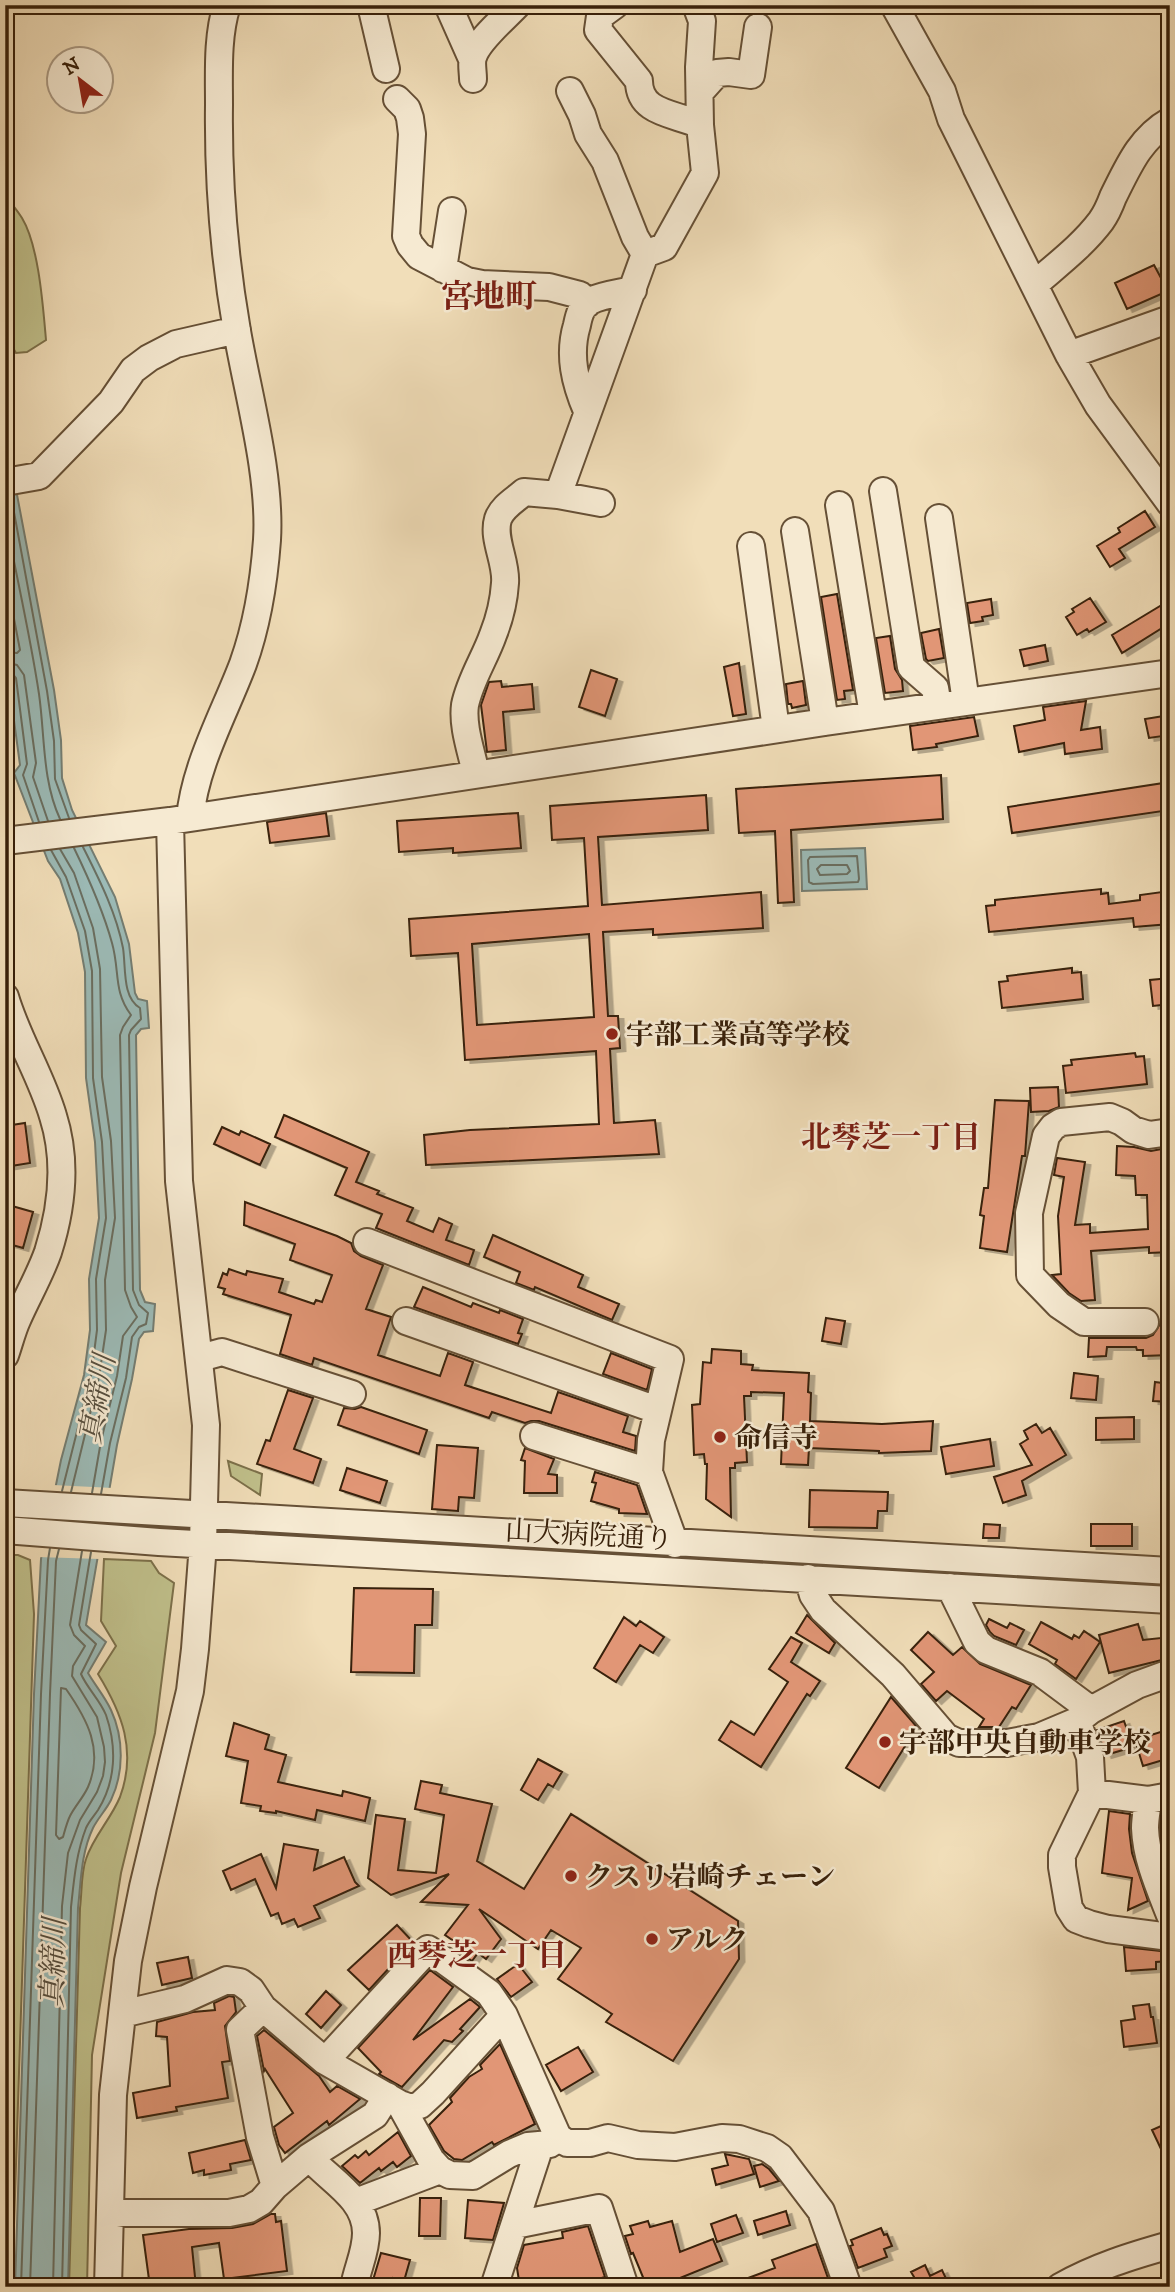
<svg xmlns="http://www.w3.org/2000/svg" width="1175" height="2292" font-family="'IM FELL DW Pica','Noto Serif JP',serif">
  <style>
    .green { fill: #c0c08b; stroke: #7c704a; stroke-width: 2 }
    .water { fill: #9cbbb7; stroke: #747d72; stroke-width: 2 }
    .pier { fill: #f1deb9 }
    .lines { fill: none; stroke-linecap: round; stroke-linejoin: round }
    .shore { stroke: #6a6e60; stroke-width: 2 }
    .building { fill: #e19676; stroke: #38200a; stroke-width: 2; fill-rule: evenodd; filter: url(#shadow) }
    .minor-casing { stroke: #665036; stroke-width: 30 }
    .minor { stroke: #f6ead2; stroke-width: 26 }
    .poi-dot { fill: #8f2418; stroke: #f6ead2; stroke-width: 2.5 }
    .labels { text-anchor: middle; stroke-width: 5; stroke-linejoin: round; paint-order: stroke }
    .poi-label { font-size: 28px; font-weight: bold; fill: #38200a; stroke: #f6ead2; text-anchor: start }
    .street-label { font-size: 28px; fill: #38200a; stroke: #f6ead2 }
    .neighbourhood-label { font-size: 30px; font-weight: bold; fill: #7a1f14; stroke: #f6ead2 }
    .water-label { font-size: 30px; font-style: italic; fill: #564e3e; stroke: #f6ead2 }
    .quarter-label { font-size: 32px; font-weight: bold; fill: #7a1f14; stroke: #f6ead2 }
  </style>
  <defs>
    <filter id="shadow"><feDropShadow dx="5.5" dy="3" stdDeviation="0" flood-color="#0004"/></filter>
  </defs>
  <rect width="100%" height="100%" fill="#f1deb9"/>
  <filter id="stains"><feTurbulence type="fractalNoise" baseFrequency=".00286" numOctaves="4"/><feColorMatrix values="0 0 0 0 .2 0 0 0 0 .09 0 0 0 0 .02 0 0 0 .5 -.17"/></filter>
  <radialGradient id="worn" r=".72"><stop offset=".6" stop-color="#630" stop-opacity="0"/><stop offset="1" stop-color="#630" stop-opacity=".3"/></radialGradient>
  <!-- green -->
  <path class="green" d="M5 195C11 203 17 210 22 218 39 246 43 307 46 340L27 352 16 353 5 334Z
    M228 1461 262 1474 260 1495 231 1476Z
    M5 1555H18L30 1560 34 1614 13 2256 5 2258Z
    M104 1559 151 1561 159 1573 174 1583 155 1733 121 1873 92 2055 87 2287H69L80 1908C82 1892 81 1873 86 1859 93 1837 111 1819 120 1797 137 1751 122 1713 98 1674L116 1646 101 1621Z"/>
  <!-- water -->
  <path class="water" d="M5 440 11 463 54 690 61 740 62 778 72 810 115 897 129 944 135 993 138 999 147 1001 149 1028 141 1029 136 1035 140 1290 145 1302 155 1304 153 1331 144 1332 139 1339 132 1379 117 1445 86 1625 106 1642 88 1673C95 1685 105 1697 111 1710 124 1738 124 1773 111 1800 106 1810 98 1818 93 1828 81 1853 81 1881 78 1908L68 2287H15L34 1694 41 1559 61 1460 84 1375 90 1330 89 1279 99 1218 95 1142 86 1078 85 972 78 933 60 879 48 861 14 773 20 765 5 654Z
    M865 848 867 889 802 891 801 850Z"/>
  <!-- pier -->
  <path class="pier" d="M53 1485 113 1488 100 1559 37 1557Z"/>
  <g class="lines">
    <!-- shore -->
    <path class="shore" d="M11 496 47 691 54 741 55 779 69 818
      M5 515C16 575 30 634 39 694 45 736 42 780 60 819
      M5 572 20 650 17 653 5 652
      M5 662 17 665 24 675 36 763 33 777 48 821
      M5 671 12 673 16 678 27 764 23 775 39 822
      M83 847C99 879 116 912 123 948 126 967 122 998 140 1008L141 1019 131 1030 129 1035 133 1290 139 1305 148 1313 146 1324 139 1327 132 1337 126 1378 110 1443 101 1494
      M74 848C89 879 103 910 112 943 120 971 113 991 131 1015L123 1027 120 1035 125 1290 131 1307 137 1317 123 1336 117 1376 101 1441 92 1493
      M60 849 74 873 93 928 100 969 102 1077 111 1141 115 1218 105 1280 106 1330 99 1377 71 1492
      M51 850 66 877 85 931 92 971 93 1078 102 1142 106 1218 96 1279 97 1330 91 1376 62 1491
      M857 856 859 879 858 882 813 884 809 882 808 860 810 857Z
      M821 865H847L850 871 847 874 820 875 817 869Z
      M61 1688 66 1689C87 1719 104 1750 88 1787 83 1798 75 1806 70 1816 67 1822 65 1830 63 1837L59 1839 56 1835Z
      M21 2287 41 1694 48 1560 50 1548
      M30 2287 50 1694 56 1561 59 1549
      M53 2287 62 1906 68 1853 80 1820 97 1792 103 1776 105 1762 104 1747 97 1717 72 1676 73 1666 85 1646 74 1635 70 1625 82 1551
      M62 2287 71 1907C74 1880 76 1854 86 1828 89 1821 94 1816 98 1810 116 1781 117 1747 106 1715 100 1700 87 1688 81 1674L96 1644 81 1630 79 1625 91 1552"/>
  </g>
  <!-- building -->
  <path class="building" d="M1154 265 1168 291 1127 309 1115 283Z
    M1145 511 1155 527 1119 549 1125 558 1110 567 1097 546 1120 532 1118 528Z
    M837 594 853 690 844 691 845 699 837 700 821 597Z
    M1090 598 1106 622 1089 632 1087 629 1077 635 1066 617 1074 612 1072 609Z
    M991 599 993 615 982 617 983 621 970 623 967 603Z
    M1170 600V623L1122 653 1112 635Z
    M939 629 944 658 928 661 926 659 921 633Z
    M890 636 895 669 902 680 903 691 885 693 876 638Z
    M1045 645 1048 661 1024 666 1020 650Z
    M739 663 746 714 733 716 724 667Z
    M591 670 617 679 605 716 579 707Z
    M501 681 502 687 532 684 534 709 503 712 506 750 487 752 481 705 489 682Z
    M803 681 806 705 792 708 791 704H788L786 684Z
    M1086 701 1081 730 1100 727 1102 749 1065 754 1064 743 1019 752 1014 726 1045 720 1043 707Z
    M1170 715V735L1149 738 1145 719Z
    M974 717 978 736 936 744 937 747 913 750 910 726Z
    M941 775 943 819 791 830 794 902 778 903 775 831 739 833 736 789Z
    M1170 782V810L1012 833 1008 807Z
    M706 795 708 830 598 837 602 905 761 892 763 928 653 935V929L603 932 608 1016H618L620 1048 610 1049 614 1123 655 1120 659 1154 426 1165 424 1135 470 1130 599 1124 596 1051 465 1060 458 953 411 956 409 919 588 906 584 838 552 840 550 806ZM589 934 594 1017 477 1025 472 944Z
    M326 813 329 836 270 843 267 822Z
    M518 813 521 848 453 853V848L399 852 397 821Z
    M1101 889V894L1108 893 1109 904 1140 900V895L1162 892 1163 897 1170 896V924L1134 927 1133 918 989 932 986 906 995 905V900Z
    M1072 968V973L1081 972 1083 999 1002 1008 999 982 1008 981 1007 976Z
    M1170 978V1004L1153 1006 1150 980Z
    M1135 1053 1136 1057 1144 1056 1147 1084 1066 1093 1063 1066 1072 1065 1071 1060Z
    M1058 1087 1059 1107 1049 1111 1031 1112 1030 1088Z
    M995 1100 1029 1101 1025 1156H1022L1007 1252 980 1248 984 1216 980 1215 984 1188H988Z
    M284 1115 369 1152 356 1182 379 1191 377 1194 413 1208 407 1221 433 1232 439 1218 452 1224 446 1240 474 1250 469 1265 376 1228 382 1214 335 1195 347 1168 275 1137Z
    M25 1123 30 1163 5 1167V1126Z
    M222 1127 239 1135 241 1131 270 1144 260 1165 214 1144Z
    M1117 1146 1134 1147 1151 1151 1167 1148V1183H1170V1252L1149 1253V1247L1091 1251 1095 1300 1081 1301 1069 1293 1052 1275 1061 1274 1058 1216 1064 1177 1054 1175 1057 1158 1085 1162 1075 1225 1090 1224V1233L1148 1229 1147 1195H1136L1135 1176 1116 1175Z
    M245 1202 337 1236 351 1243 354 1251 361 1256 383 1265 366 1309 391 1317 378 1355 440 1376 448 1353 473 1362 465 1385 551 1413 558 1392 628 1416 623 1432 636 1436 635 1451 539 1421H531L525 1423 492 1412 489 1418 314 1358 312 1365 280 1354 291 1315 223 1294 225 1289 218 1287 223 1273 227 1275 229 1269 246 1275 247 1271 283 1279 279 1292 314 1304 316 1300 322 1302 332 1275 290 1260 295 1244 244 1225Z
    M5 1204 33 1212 23 1248 5 1243Z
    M493 1235 583 1275 578 1287 619 1304 612 1320 535 1287 534 1290 516 1283 520 1272 484 1257Z
    M423 1287 471 1307 473 1303 499 1313 500 1310 523 1319 518 1333 522 1334 518 1344 414 1307Z
    M826 1318 845 1321 841 1344 822 1341Z
    M1160 1324H1170V1355L1143 1356V1350H1137L1136 1347H1107L1106 1356 1088 1357 1089 1338H1146L1153 1335Z
    M712 1349 741 1351V1364L753 1365 752 1370 809 1373 808 1392 811 1393 810 1421 882 1424 933 1421 931 1451 879 1453V1451L809 1448 808 1465 781 1464 784 1393 751 1392V1396H744L747 1462 735 1463V1468H730L731 1517 706 1499 707 1464H705L704 1454 694 1455 692 1405 700 1404 703 1362 711 1363Z
    M611 1353 652 1369 647 1390 603 1374Z
    M1074 1373 1098 1376 1096 1400 1071 1398Z
    M1155 1382 1170 1384V1402L1153 1401Z
    M288 1390 313 1398 294 1449 321 1459 313 1483 257 1464 266 1440 270 1441Z
    M361 1407 427 1430 419 1454 338 1425 344 1408 355 1409Z
    M1134 1417V1439L1096 1440V1418Z
    M1036 1424 1042 1433 1050 1428 1066 1455 1022 1481 1026 1495 1003 1503 994 1477 1032 1465 1020 1444 1028 1439 1024 1431Z
    M990 1439 994 1466 946 1474 941 1447Z
    M437 1445 478 1448 474 1498 459 1497 458 1511 432 1509Z
    M525 1448 554 1459 548 1474 557 1475V1493H524L525 1461 521 1460Z
    M347 1468 387 1481 380 1503 340 1490Z
    M595 1472 637 1485 647 1514 619 1513V1509L591 1501 596 1483 592 1482Z
    M810 1490 888 1492 887 1511H878L877 1528 809 1527Z
    M984 1524 1000 1525 999 1538H983Z
    M1091 1524H1132V1546H1091Z
    M354 1588 433 1589 432 1625H415L414 1673 351 1672Z
    M807 1615 835 1643 829 1653 796 1633Z
    M624 1617 636 1626 640 1621 664 1637 653 1653 640 1645 616 1682 594 1668Z
    M989 1619 1007 1628 1010 1623 1024 1630 1016 1645 994 1636 990 1632 986 1625Z
    M1041 1622 1072 1639 1074 1635 1079 1638 1084 1631 1100 1642 1076 1679 1055 1664 1057 1660 1029 1644Z
    M1138 1624 1143 1640 1170 1637V1658L1109 1673 1099 1635Z
    M928 1632 953 1655 962 1647 980 1664 1031 1685 1016 1709 1012 1707 999 1727H979L984 1719 947 1691 936 1701 921 1684 934 1672 911 1650Z
    M791 1637 802 1643 791 1662 820 1681 810 1696 807 1694 761 1767 719 1740 731 1721 754 1735 788 1682 769 1669Z
    M891 1697 917 1727 879 1788 846 1768Z
    M1124 1721 1133 1747 1106 1755 1097 1730Z
    M234 1723 269 1735 265 1749 286 1755 278 1782 342 1796 343 1791 370 1798 365 1821 317 1810 315 1820 276 1811V1813L260 1811 261 1806 241 1803 248 1761 226 1756Z
    M1170 1729V1758L1143 1766 1135 1740Z
    M538 1759 562 1772 553 1787 548 1784 538 1800 521 1790Z
    M421 1781 442 1785 440 1793 492 1804 477 1861 524 1889 571 1814 738 1921 739 1959 673 2061 606 2022 612 2014 558 1979 581 1948 551 1930 538 1949 479 1909 501 1939 486 1959 478 1953 472 1961 454 1949 458 1944 445 1935 468 1905 421 1902 449 1874 391 1895 368 1878 376 1815 405 1819 398 1870 436 1873 444 1815 415 1809Z
    M1109 1811 1130 1814 1129 1829 1132 1853 1148 1901 1128 1910 1132 1878 1102 1873Z
    M1165 1814 1170 1830V1870L1162 1837V1816Z
    M284 1844 318 1850 314 1870 344 1857 355 1882 359 1886 314 1906 320 1918 298 1927 294 1919 282 1924 278 1913 271 1916 255 1879 231 1890 223 1871 261 1854 276 1888Z
    M397 1925 413 1942 369 1990 348 1970Z
    M1124 1947 1170 1952V1961L1156 1962V1969L1126 1971Z
    M188 1957 192 1978 162 1985 157 1963Z
    M518 1964 532 1982 511 1997 497 1979Z
    M430 1970 453 1987 413 2040 470 1999 480 2007 460 2029 463 2031 452 2042 444 2040 402 2087 379 2074 381 2072 358 2048Z
    M326 1991 341 2005 321 2028 306 2014Z
    M229 1996 234 1997 236 2012 225 2026 230 2061 222 2062 228 2098 176 2107 177 2111 137 2118 133 2093 170 2086 167 2037 156 2036 157 2022 193 2012 215 2010 214 2003Z
    M1149 2004 1151 2017H1153L1157 2043 1124 2047 1121 2021 1135 2019 1133 2006Z
    M264 2030 319 2076 330 2092 337 2086 360 2099 329 2125 327 2121 285 2153 279 2145 274 2127 293 2113 265 2069 264 2071 257 2036Z
    M500 2044 535 2124 494 2145 492 2142 462 2160 454 2159 444 2151 429 2125 452 2102 450 2098 469 2077 482 2069 480 2065Z
    M578 2047 593 2072 561 2091 546 2065Z
    M1170 2122V2168L1152 2130Z
    M398 2132 411 2156 397 2167 393 2162 381 2171 379 2168 360 2183 342 2166 355 2155 358 2158 366 2151 369 2155Z
    M245 2140 251 2160 230 2164 231 2170 204 2175V2170L193 2173 189 2153Z
    M725 2154 749 2159 754 2174 716 2185 712 2169 728 2165Z
    M762 2164 769 2169 779 2181 760 2187 754 2166Z
    M420 2198H441L440 2236H419Z
    M468 2200 504 2203 493 2240 465 2238Z
    M786 2211 790 2225 758 2235 754 2221Z
    M271 2214H275L276 2222 281 2221 287 2271 224 2279 219 2243 192 2247 196 2287H150L143 2235 189 2229 232 2228 253 2224Z
    M736 2215 743 2233 717 2242 711 2224Z
    M648 2221 650 2227 672 2221 680 2252 713 2239 722 2261 658 2287H647L633 2253 631 2254 625 2236 633 2234 630 2226Z
    M588 2226 605 2277 581 2284 580 2279 538 2287H520L517 2268 524 2245 563 2238 562 2232Z
    M881 2228 884 2235 887 2234 892 2246 884 2249 887 2257 858 2268 850 2246 853 2245 851 2240Z
    M816 2244 829 2281 814 2287H730L729 2285 775 2268 772 2260Z
    M381 2253 410 2260 404 2281 393 2278 392 2287H371Z
    M925 2265 930 2276 942 2270 950 2287H908L917 2282 911 2272Z"/>
  <g class="lines">
    <!-- minor casing -->
    <g class="minor-casing">
      <path id="minor" d="M371 5 386 69
        M448 5 472 59
        M615 5 600 16 598 30 639 81C639 114 675 113 700 125
        M894 5 942 91 951 119 1069 355 1098 405 1170 503
        M473 79C473 72 471 63 473 57 478 40 505 18 517 5
        M570 91 582 115 588 134 605 161 635 237 645 254
        M700 92 717 73 729 72 751 75 758 27
        M397 99 407 109 410 118 412 134 406 236 410 245 419 256 467 281 482 284 549 287 580 295 587 304
        M443 269 452 211
        M1035 284C1058 264 1083 245 1101 221 1106 214 1110 205 1113 197 1128 167 1140 138 1170 121
        M1069 355 1170 319
        M587 411C575 383 568 355 577 325 579 315 581 307 590 301 602 295 620 293 633 290
        M5 482 39 476 111 402 133 370 149 358 176 344 237 330
        M883 491 911 667 935 688 938 706
        M558 495 601 503
        M839 505 873 715
        M939 518 966 702
        M795 531 825 722
        M751 546 776 729
        M476 774C472 753 462 727 465 705 470 680 485 658 493 635 499 620 504 599 505 583 507 562 492 539 498 519 502 507 515 500 524 492L558 495 645 254 664 247 705 173 700 125 699 67 702 21 696 5
        M190 818C195 765 224 714 243 664 257 625 264 581 267 540 271 475 248 395 237 331 224 256 218 180 219 105 219 72 217 36 227 5
        M5 841 170 821 825 722 1170 673
        M5 997C17 1038 41 1075 53 1116 67 1160 62 1208 48 1252 40 1275 27 1297 17 1320 12 1331 9 1344 5 1355
        M367 1242 670 1359 651 1440 649 1472 675 1544
        M406 1321 657 1410
        M1145 1322H1084L1059 1305 1030 1275 1029 1213 1046 1136 1053 1127 1061 1122 1110 1117 1122 1122 1133 1130 1149 1135 1170 1132
        M200 1358 222 1352 352 1394
        M534 1436 649 1472
        M5 1503 1170 1571
        M5 1530 159 1542 1170 1600
        M808 1578 813 1595 823 1610 893 1675 946 1737 959 1743H1007L1039 1737 1077 1721 1091 1710 1137 1685 1170 1673
        M950 1587 977 1642 986 1650 1040 1672 1091 1710
        M1077 1721 1090 1757 1092 1793 1062 1855V1867L1069 1908 1076 1919 1089 1924 1108 1929 1170 1937
        M1092 1793 1148 1800 1170 1796
        M1148 1800C1147 1809 1145 1819 1145 1828 1146 1858 1159 1887 1170 1915
        M263 2008 240 2030 260 2137 275 2186
        M122 2014 185 1999 227 1980 240 1982 251 1990 263 2008 325 2061 400 2104 411 2108 420 2105 433 2093 504 2015
        M325 2061 428 1949 489 1993 504 2015 558 2137 567 2143H590L608 2138 638 2145 675 2147 722 2138 739 2139 767 2148 780 2157 821 2211 848 2287
        M400 2104 431 2160 440 2170 450 2175 473 2176 509 2154 528 2146 550 2144 558 2137
        M309 2157C329 2180 366 2198 366 2233 366 2252 357 2269 354 2287
        M356 2202 440 2170
        M110 2215 123 2213H229L249 2209 261 2202 275 2186 309 2157 375 2115 387 2096
        M515 2225 599 2208 625 2287
        M108 2287 113 2095 122 2014 128 1961 143 1887 190 1691 195 1649 203 1544 206 1425 179 1181 170 821
        M494 2287 538 2152V2146
        M1060 2287C1095 2267 1131 2256 1170 2245"/>
    </g>
    <!-- minor -->
    <use href="#minor" class="minor"/>
  </g>
  <!-- markers -->
  <g class="poi-dot">
    <circle cx="612" cy="1034" r="7"/>
    <circle cx="720" cy="1437" r="7"/>
    <circle cx="885" cy="1742" r="7"/>
    <circle cx="571" cy="1876" r="7"/>
    <circle cx="652" cy="1939" r="7"/>
  </g>
  <g class="labels">
    <!-- poi labels -->
    <g class="poi-label">
      <text x="626" y="1044">宇部工業高等学校</text>
      <text x="734" y="1447">命信寺</text>
      <text x="899" y="1752">宇部中央自動車学校</text>
      <text x="585" y="1886">クスリ岩崎チェーン</text>
      <text x="666" y="1949">アルク</text>
    </g>
    <!-- street labels -->
    <g class="street-label">
      <text transform="translate(589 1534) rotate(3)" y="10">山大病院通り</text>
    </g>
    <!-- neighbourhood labels -->
    <g class="neighbourhood-label">
      <text x="891" y="1147">北琴芝一丁目</text>
      <text x="477" y="1965">西琴芝一丁目</text>
    </g>
    <!-- water labels -->
    <g class="water-label">
      <text transform="translate(97 1399) rotate(-80)" y="10">真締川</text>
      <text transform="translate(53 1963) rotate(-88)" y="10">真締川</text>
    </g>
    <!-- quarter labels -->
    <g class="quarter-label">
      <text x="489" y="307">宮地町</text>
    </g>
  </g>
  <!-- margin -->
  <rect width="1175" height="2292" fill="none" stroke="#f1deb9" stroke-width="28"/>
  <rect x="7" y="7" width="1161" height="2278" fill="none" stroke="#38200a" stroke-width="3.5"/>
  <rect x="14" y="14" width="1147" height="2264" fill="none" stroke="#38200a" stroke-width="2"/>
  <!-- north arrow -->
  <g transform="translate(80 80) rotate(329)"><circle r="33" fill="#f6ead2" stroke="#aa9982" stroke-width="2"/>
  <path d="M0-5L12 26L0 18L-12 26Z" fill="#8f2418"/>
  <text y="-10" font-size="19" font-weight="bold" text-anchor="middle" fill="#38200a">N</text>
  </g>
  <rect width="100%" height="100%" filter="url(#stains)"/>
  <rect width="100%" height="100%" fill="url(#worn)"/>
</svg>
